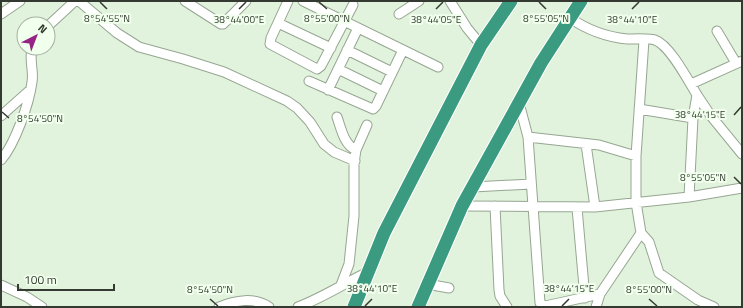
<svg xmlns="http://www.w3.org/2000/svg" width="743" height="308" font-family="'Titillium Web',sans-serif">
  <style>
    .lines { fill: none; stroke-linecap: round; stroke-linejoin: round }
    .minor-casing { stroke: #96a692; stroke-width: 11 }
    .highway-casing { stroke: #fff; stroke-width: 15 }
    .minor { stroke: #fff; stroke-width: 9 }
    .highway { stroke: #3a9b80; stroke-width: 13 }
    .ticks { fill: none; stroke: #343a32; stroke-width: 1.5 }
    .ticks-label { font-size: 10px; text-anchor: middle; fill: #343a32; stroke: #f1ffed; stroke-width: 4; stroke-linejoin: round; paint-order: stroke }
  </style>
  <rect width="100%" height="100%" fill="#e2f3dd"/>
  <g class="lines">
    <!-- minor casing -->
    <g class="minor-casing">
      <path id="minor" d="M79 1 117 33 139 47 183 59 224 72 287 101 297 108 310 122 324 144 334 152 355 161
        M185 1 221 24H223L246 1
        M288 1 271 38 270 44 317 69 321 66 353 5
        M303 1 438 67
        M450 1 467 28 481 45
        M1 14 20 1
        M399 14 419 1
        M570 18C586 29 607 37 627 39 633 39 651 38 655 40 670 45 689 82 697 95L693 118 689 197
        M278 23 331 48
        M48 26 75 1
        M717 31 736 63
        M644 40 636 156V202L641 233 649 242 659 273 698 300 714 307
        M347 50 392 72
        M338 69 383 91
        M309 81 373 109 376 106 403 50
        M691 84 742 61
        M328 90 358 28
        M697 95 711 116 742 154
        M519 103 528 137 540 303 545 306 600 294
        M639 109 693 118
        M1 116 30 90
        M337 117C341 128 344 145 356 150
        M528 137 599 145 636 156
        M586 144 595 207
        M1 160C15 144 29 104 32 82 34 71 29 60 32 48
        M473 187 531 184
        M462 206 595 207 689 197 742 188
        M495 206 499 290 500 296 507 307
        M577 208 585 298
        M427 284 449 288
        M1 285 27 297 42 307
        M341 285 349 264 354 216V163L356 150 367 125
        M219 307C235 300 255 297 269 307
        M298 307C322 298 345 283 368 272
        M596 307 600 294 641 233"/>
    </g>
    <!-- highway casing -->
    <g class="highway-casing">
      <path id="highway" d="M354 307 384 233 481 45 511 1
        M418 307 462 206 541 63 581 1"/>
    </g>
    <!-- minor -->
    <use href="#minor" class="minor"/>
    <!-- highway -->
    <use href="#highway" class="highway"/>
  </g>
  <!-- ticks -->
  <path class="ticks" d="M100 2 107 9M319 2 327 9M539 2 546 9M239 9 246 2M436 9 443 2M632 9 639 2M2 112 9 118M734 115 741 107M734 177 741 184M210 299 218 306M649 299 657 306M365 306 372 299M562 306 569 299"/>
  <g class="ticks-label">
    <text x="107" y="22">8°54'55"N</text>
    <text x="327" y="22">8°55'00"N</text>
    <text x="546" y="22">8°55'05"N</text>
    <text x="239" y="23">38°44'00"E</text>
    <text x="436" y="23">38°44'05"E</text>
    <text x="632" y="23">38°44'10"E</text>
    <text x="700" y="118">38°44'15"E</text>
    <text x="40" y="122">8°54'50"N</text>
    <text x="703" y="181">8°55'05"N</text>
    <text x="372" y="292">38°44'10"E</text>
    <text x="569" y="292">38°44'15"E</text>
    <text x="210" y="293">8°54'50"N</text>
    <text x="649" y="293">8°55'00"N</text>
  </g>
  <!-- border -->
  <rect width="743" height="308" fill="none" stroke="#343a32" stroke-width="4"/>
  <!-- north arrow -->
  <g transform="translate(36 36) rotate(42)"><circle r="19" fill="#f1ffed" stroke="#a5b0a2"/>
  <path d="M0-3L7 15L0 10L-7 15Z" fill="#952484"/>
  <text y="-6" font-size="11" font-weight="bold" text-anchor="middle" fill="#343a32">N</text>
  </g>
  <!-- scale -->
  <path d="M18 284v6h96v-6" fill="none" stroke="#343a32" stroke-width="2"/>
  <text x="24" y="284" font-size="12" fill="#343a32" stroke="#f1ffed" stroke-width="3" paint-order="stroke">100 m</text>
</svg>
